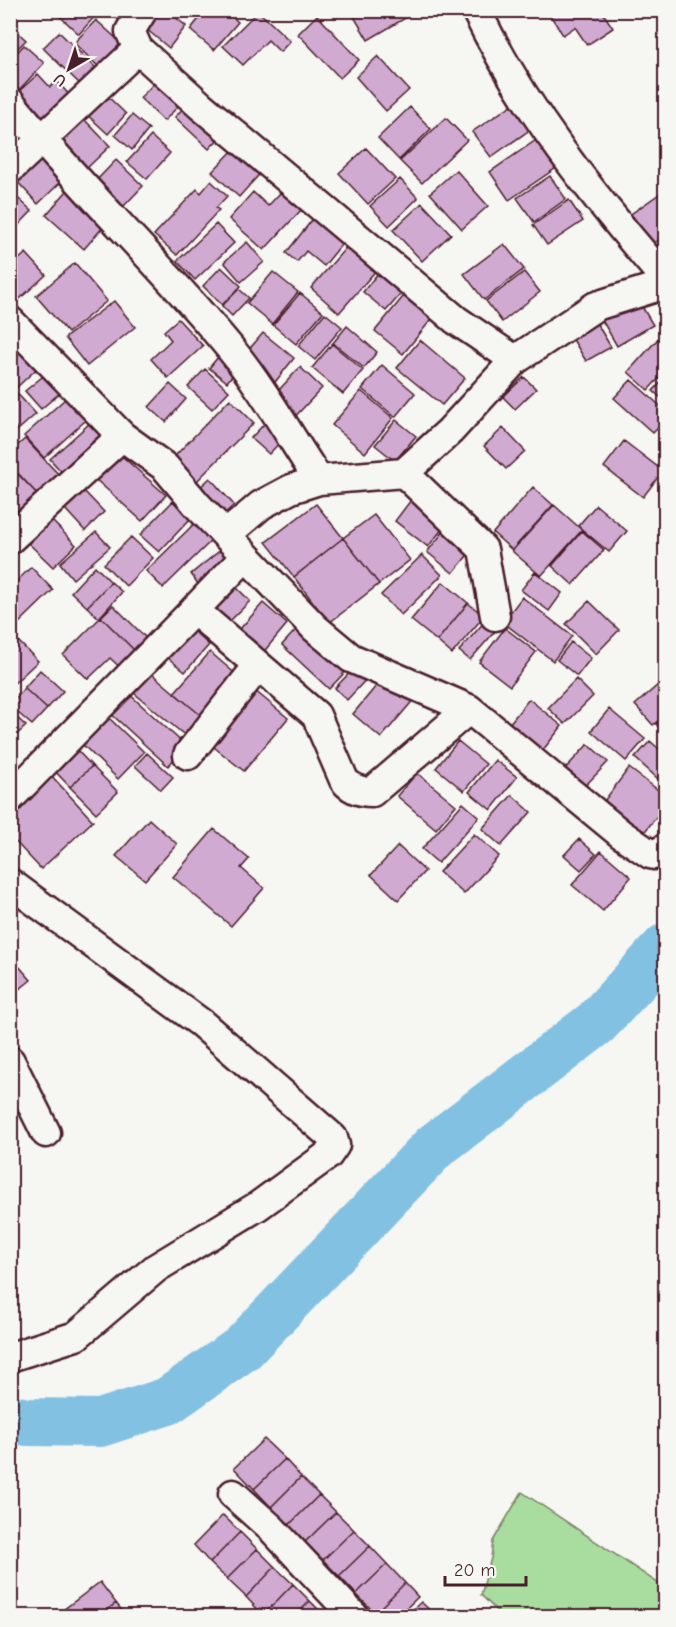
<svg xmlns="http://www.w3.org/2000/svg" width="676" height="1627" font-family="'Comic Neue',sans-serif">
  <style>
    .green { fill: #a9dd9f; stroke: #7a7e65; stroke-width: 1.5 }
    .lines { fill: none; stroke-linecap: round; stroke-linejoin: round }
    .river { stroke: #83c1e3; stroke-width: 48 }
    .building { fill: #d1aad1; stroke: #4a1f2b; stroke-width: 1.5 }
    .minor-casing { stroke: #4a1f2b; stroke-width: 33 }
    .minor { stroke: #f6f6f2; stroke-width: 28 }
  </style>
  <rect width="100%" height="100%" fill="#f6f6f2"/>
  <filter id="ink" filterUnits="userSpaceOnUse"><feTurbulence type="fractalNoise" baseFrequency=".0167" numOctaves="2"/><feDisplacementMap in="SourceGraphic" scale="12" xChannelSelector="R" yChannelSelector="G"/><feConvolveMatrix kernelMatrix="1 2 1 2 8 2 1 2 1" color-interpolation-filters="sRGB"/></filter>
  <g filter="url(#ink)">
    <!-- green -->
    <path class="green" d="M522 1492 665 1588V1616H502L481 1595 491 1558 493 1541Z"/>
    <g class="lines">
      <!-- river -->
      <path class="river" d="M10 1419 28 1422 100 1423 168 1401 243 1348 434 1147 596 1023 666 947"/>
    </g>
    <!-- building -->
    <path class="building" d="M53 10H94L97 14 79 34Z
      M109 10H126L118 19Z
      M159 10H167L186 26 169 48 145 28Z
      M206 10H225L238 22 214 50 190 30Z
      M350 10H419L368 40Z
      M601 10 613 28 587 45 575 27 563 35 548 12Z
      M258 11 290 41 280 52 268 40 243 65 223 46Z
      M317 15 359 60 340 78 298 34Z
      M96 20 127 48 104 72 74 43Z
      M10 25 26 40 10 56Z
      M59 32 99 71 83 87 43 48Z
      M24 45 44 63 18 91 10 84V60Z
      M378 56 409 90 386 111 356 77Z
      M38 74 50 87 57 81 71 97 42 123 16 94Z
      M162 75 186 98 164 121 140 98Z
      M101 90 126 114 108 134 82 110Z
      M190 101 224 133 209 149 175 117Z
      M516 102 534 127 491 157 472 132Z
      M410 107 431 129 399 160 378 138Z
      M80 115 110 146 85 170 55 138Z
      M132 115 149 129 132 150 115 135Z
      M446 118 467 140 422 183 400 161Z
      M151 136 170 153 147 179 127 162Z
      M539 138 559 166 509 200 490 172Z
      M239 144 265 168 239 197 212 172Z
      M366 148 395 179 368 204 339 173Z
      M43 151 67 176 38 204 14 178Z
      M116 160 143 186 121 209 94 183Z
      M456 170 488 206 462 229 430 193Z
      M550 176 566 199 534 222 517 198Z
      M400 179 418 198 389 226 370 206Z
      M211 181 227 196 216 208 219 210 177 255 154 235 197 189 201 193Z
      M73 184 111 218 84 249 46 215Z
      M10 191 32 211 13 231 10 228Z
      M282 191 302 209 264 250 229 219 253 192 268 206Z
      M662 192 666 197V235L653 244 631 214Z
      M569 200 583 221 547 245 533 225Z
      M422 203 451 234 422 261 393 230Z
      M319 211 349 235 324 266 306 251 297 262 286 253Z
      M216 224 234 243 195 280 177 261Z
      M666 239V264L653 247Z
      M247 242 264 262 241 282 224 262Z
      M349 244 378 268 339 313 311 288Z
      M504 244 524 269 484 300 464 274Z
      M26 253 46 275 14 304 10 300V267Z
      M75 263 107 301 68 333 36 296Z
      M221 267 241 286 222 305 203 286Z
      M382 268 406 288 386 311 363 292Z
      M273 272 298 292 272 324 247 303Z
      M524 272 540 292 502 322 486 301Z
      M239 289 249 298 232 316 222 306Z
      M407 292 435 315 403 354 375 331Z
      M300 293 323 312 296 344 273 325Z
      M635 295 653 325 617 346 599 315Z
      M114 301 135 327 87 366 65 338Z
      M325 313 342 327 315 360 298 346Z
      M178 319 203 346 168 378 151 359 171 340 164 331Z
      M594 319 611 347 586 361 569 333Z
      M347 326 377 352 364 368 333 343Z
      M665 331 666 371 648 390 628 372Z
      M263 333 294 358 272 386 240 360Z
      M420 340 465 378 442 405 397 368Z
      M29 344 44 362 16 388 10 382V360Z
      M332 344 363 370 343 394 312 368Z
      M223 351 241 365 227 382 209 368Z
      M382 365 415 393 395 417 362 389Z
      M300 367 322 388 290 422 268 402Z
      M53 368 68 386 41 409 25 391Z
      M205 369 229 391 212 409 188 387Z
      M524 377 536 389 515 409 503 397Z
      M666 377V402L653 391Z
      M631 380 666 411V420L653 433 614 398Z
      M170 384 186 399 166 422 149 407Z
      M13 389 36 414 18 430 10 421V392Z
      M75 390 95 412 44 458 24 436Z
      M361 391 393 418 365 453 332 425Z
      M230 399 254 423 196 482 173 458Z
      M396 420 416 436 395 461 375 445Z
      M266 422 284 438 269 454 251 438Z
      M90 423 109 444 69 480 50 459Z
      M503 428 525 451 506 469 484 446Z
      M25 439 62 478 41 498 10 466V452Z
      M624 441 663 471 643 497 604 467Z
      M116 451 166 495 142 521 93 477Z
      M15 470 38 495 19 513 10 504V474Z
      M210 478 234 505 219 519 194 493Z
      M533 487 553 505 512 550 493 533Z
      M84 491 104 512 85 531 65 509Z
      M414 496 447 523 428 547 395 521Z
      M173 501 191 518 159 552 140 535Z
      M316 504 343 538 294 577 266 542Z
      M554 505 582 530 541 576 512 551Z
      M596 505 627 531 609 552 578 526Z
      M45 514 76 545 53 567 22 537Z
      M374 515 410 560 379 584 343 538Z
      M198 520 215 537 163 588 146 571Z
      M450 524 476 545 453 573 427 552Z
      M582 531 604 550 573 585 552 566Z
      M96 532 110 547 73 579 60 563Z
      M131 537 153 558 126 586 104 564Z
      M343 538 379 584 329 623 294 577Z
      M223 548 233 561 200 587 191 574Z
      M422 555 442 575 401 615 381 595Z
      M95 566 111 582 87 607 71 592Z
      M31 567 53 590 19 623 10 615V588Z
      M535 572 562 593 549 611 521 590Z
      M228 579 250 601 225 626 203 605Z
      M111 582 122 592 99 618 87 607Z
      M443 582 468 603 437 641 411 620Z
      M522 597 572 636 553 661 503 622Z
      M589 601 619 630 596 654 566 624Z
      M263 603 287 624 256 661 231 639Z
      M468 603 484 616 452 654 437 641Z
      M113 605 154 646 142 658 101 617Z
      M101 617 142 658 127 674 110 658 88 679 63 655Z
      M486 620 497 629 470 660 459 651Z
      M303 622 350 667 329 689 282 645Z
      M186 624 209 645 185 672 161 652Z
      M505 628 536 652 510 686 479 662Z
      M10 633 38 661 10 687Z
      M571 642 591 658 577 676 557 660Z
      M210 652 238 676 203 717 174 693Z
      M358 664 370 675 347 700 335 688Z
      M40 670 63 691 47 709 24 688Z
      M151 673 205 719 188 738 134 693Z
      M386 674 415 698 381 738 353 714Z
      M666 678V714L653 725 635 705Z
      M576 679 593 696 565 724 548 708Z
      M24 688 47 709 32 725 10 706Z
      M254 690 288 718 244 771 210 744Z
      M127 692 186 746 168 766 109 712Z
      M529 699 562 726 539 755 506 728Z
      M609 709 645 739 626 761 591 731Z
      M10 711 26 726 10 741Z
      M106 715 144 752 118 779 80 742Z
      M666 716V735L656 724Z
      M458 741 486 764 464 791 436 768Z
      M650 741 666 755 665 785 635 758Z
      M588 744 608 762 584 787 565 769Z
      M72 745 92 766 70 787 50 766Z
      M147 753 173 777 161 790 135 766Z
      M495 760 517 777 491 810 469 792Z
      M92 766 118 792 96 813 70 787Z
      M629 768 666 796V805L642 835 601 805Z
      M48 772 93 821 41 869 10 836V806Z
      M417 773 456 805 436 829 397 796Z
      M512 795 531 812 501 846 482 829Z
      M463 803 479 817 438 863 422 849Z
      M149 819 177 844 145 880 116 856Z
      M214 829 249 859 241 868 264 888 231 926 173 877Z
      M474 834 499 856 464 894 439 872Z
      M579 839 596 854 581 870 564 855Z
      M398 846 425 871 398 900 371 875Z
      M601 851 631 877 603 911 572 885Z
      M10 956 31 980 10 997Z
      M264 1439 285 1459 254 1489 234 1468Z
      M285 1459 301 1477 271 1507 254 1489Z
      M301 1477 319 1495 289 1525 271 1507Z
      M319 1495 336 1512 305 1542 289 1525Z
      M336 1512 354 1530 323 1560 305 1542Z
      M223 1515 240 1532 210 1563 194 1545Z
      M354 1530 370 1546 339 1576 323 1560Z
      M240 1532 257 1549 227 1579 210 1563Z
      M370 1546 387 1564 356 1594 339 1576Z
      M257 1549 275 1567 246 1597 227 1579Z
      M387 1564 405 1583 375 1613 356 1594Z
      M275 1567 293 1584 263 1615 246 1597Z
      M100 1582 116 1603 99 1616H67L63 1610Z
      M405 1583 418 1597 398 1616H378L375 1613Z
      M293 1584 310 1601 295 1616H265L263 1615Z
      M310 1601 325 1616H295Z
      M421 1602 436 1616H406Z
      M116 1603 126 1616H99Z"/>
    <g class="lines">
      <!-- minor casing -->
      <g class="minor-casing">
        <path id="minor" d="M476 10C525 111 593 196 666 280
          M138 49 201 106 456 320 515 360
          M10 102C79 187 160 263 230 348 263 388 290 437 319 480
          M10 169 138 49 130 31 143 10
          M10 321 122 436 165 467 198 506 246 556 194 610 316 715 344 780C351 789 360 792 372 792L469 709
          M404 473 483 549 495 616
          M227 534 261 505 291 489 319 480 404 473 450 431 515 360 596 306 666 284
          M10 539 122 436
          M246 556 315 628 351 658 469 709 621 834 650 854 654 855 666 848
          M188 755 257 667
          M10 798 194 610
          M10 883 201 1023 333 1138 335 1145 328 1155 258 1206 156 1268 76 1336 10 1357
          M10 1061 46 1133
          M233 1494 272 1529 354 1616"/>
      </g>
      <!-- minor -->
      <use href="#minor" class="minor"/>
    </g>
  </g>
  <!-- margin -->
  <rect width="676" height="1627" fill="none" stroke="#f6f6f2" stroke-width="36"/>
  <rect x="18" y="18" width="640" height="1591" fill="none" stroke="#4a1f2b" stroke-width="2" filter="url(#ink)"/>
  <!-- north arrow -->
  <g transform="translate(69 69) rotate(219)" stroke="#f6f6f2" stroke-width="4.5" paint-order="stroke">
  <path d="M0-4.5L10 22L0 15L-10 22Z" fill="#4a1f2b"/>
  <text y="-9" font-size="16" font-weight="bold" text-anchor="middle" fill="#4a1f2b">U</text>
  </g>
  <!-- scale -->
  <path d="M445 1576v9h81v-9" fill="none" stroke="#4a1f2b" stroke-width="3"/>
  <text x="454" y="1576" font-size="18" fill="#4a1f2b" stroke="#f6f6f2" stroke-width="4.5" paint-order="stroke">20 m</text>
</svg>
